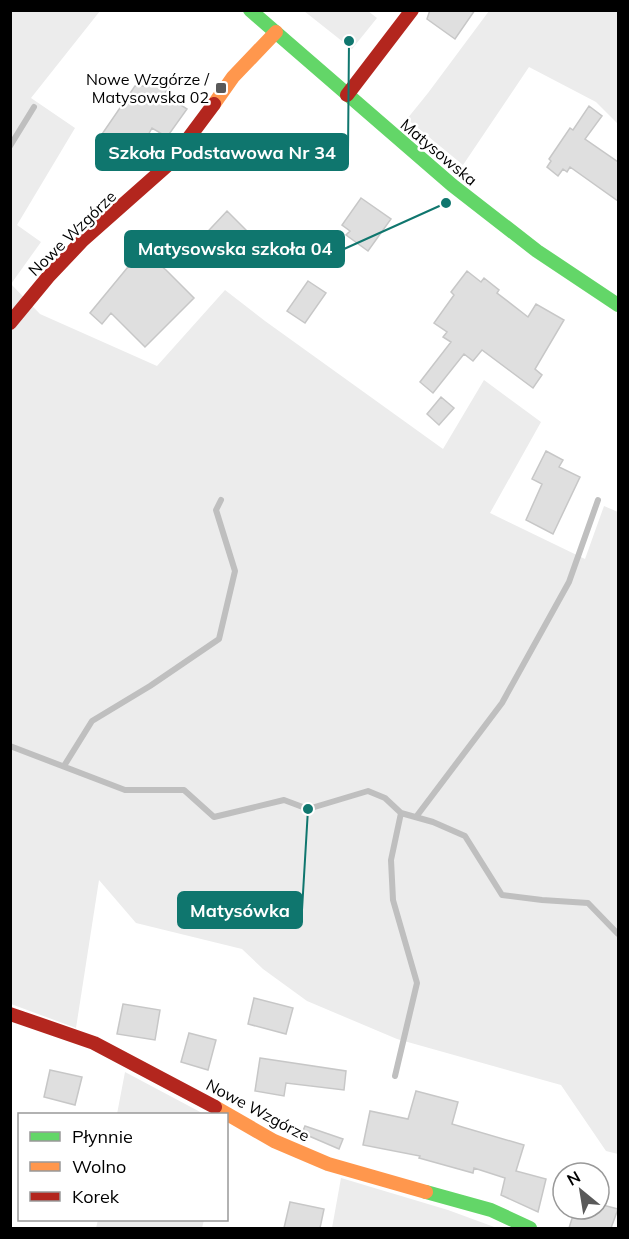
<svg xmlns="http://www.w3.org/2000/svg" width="629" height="1239" font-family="Mulish,sans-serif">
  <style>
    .green { fill: #ececec }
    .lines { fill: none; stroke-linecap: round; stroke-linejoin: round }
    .stream { stroke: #bfbfbf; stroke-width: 6 }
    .building { fill: #dfdfdf; stroke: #c7c7c7; stroke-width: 1.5 }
    .fast { stroke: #63d668; stroke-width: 14 }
    .slow { stroke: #ff974d; stroke-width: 14 }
    .jam { stroke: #b3261e; stroke-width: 14 }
    .poi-dot { fill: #595959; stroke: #fff; stroke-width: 2 }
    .labels { text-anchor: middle; stroke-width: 5; stroke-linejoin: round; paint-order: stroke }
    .poi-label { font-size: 16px; fill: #000; stroke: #fff; text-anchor: end }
    .street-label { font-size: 16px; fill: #000; stroke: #fff }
    .leader { fill: none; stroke: #0f766e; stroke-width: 2 }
    .callout-dot { fill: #0f766e; stroke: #fff; stroke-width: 2 }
    .callout { fill: #0f766e; stroke: #0f766e; stroke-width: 2 }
    .callout-label { font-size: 18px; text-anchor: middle; font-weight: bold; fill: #fff }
  </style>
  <rect width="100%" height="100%" fill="#fff"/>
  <!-- green -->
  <path class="green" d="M10 11H100L31 98 75 128 17 225 41 242 11 284 40 314 157 366 225 290 265 321 443 449 484 380 541 422 490 513 585 559 604 506 618 512V1154L606 1151 561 1085 397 1039 307 1001 263 969 242 949 136 923 99 880 76 1028 11 1004Z
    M304 11H368L377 18 352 49Z
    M489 11H618V124L596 102 529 67 463 165 407 119 428 93Z
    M125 1072 204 1114H117Z
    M341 1178 448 1210 497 1228H332Z
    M98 1220H204L202 1228H96Z"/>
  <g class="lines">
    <!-- stream -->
    <path class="stream" d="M10 146 34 107
      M10 746 125 790H184L214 817 284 800 308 809 368 791 385 798 401 813 433 822 465 836 502 895 542 900 588 903 618 934
      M64 766 92 721 150 686 219 639 235 571 216 510 221 500
      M416 817 502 703 569 582 598 500
      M395 1076 417 983 393 900 391 860 401 813"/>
  </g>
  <!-- building -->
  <path class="building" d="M430 10H475L455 39 427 19Z
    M135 86H170L164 94 187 109 167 137 152 128 135 159 100 137Z
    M589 106 602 116 585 139 618 162V201L570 167 567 172 563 169 558 176 547 167 551 161 549 159 570 128 573 130Z
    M361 198 391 219 368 251 346 235 350 231 342 225Z
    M227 211 252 236 225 265 217 257 215 260 197 243Z
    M142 250 166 270 194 298 145 347 111 313 102 324 90 313Z
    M467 271 481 282 484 278 499 290 497 293 528 317 536 304 564 320 535 369 542 375 533 388 482 350 473 361 464 354 433 393 420 382 451 342 443 337 447 332 434 323 454 295 451 292Z
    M308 281 326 293 305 323 287 311Z
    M441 397 454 408 439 425 427 414Z
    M546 451 563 460 559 467 580 477 553 534 526 520 542 484 532 479Z
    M254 998 293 1008 286 1034 248 1024Z
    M123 1004 160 1010 155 1040 117 1034Z
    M189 1033 216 1040 208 1070 181 1062Z
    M260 1058 346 1071 344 1090 286 1083 284 1096 255 1091Z
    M50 1070 82 1077 75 1105 44 1097Z
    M416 1091 458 1102 452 1124 524 1145 516 1171 546 1179 538 1212 501 1195 505 1178 474 1168 473 1173 419 1158 420 1156 363 1145 370 1111 408 1119Z
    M305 1126 343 1139 339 1149 302 1133Z
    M290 1202 324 1209 320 1228H284Z
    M599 1204 618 1209 611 1228H569L575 1209H599Z"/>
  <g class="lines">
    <!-- fast -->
    <path class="fast" d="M250 10 452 185 537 251 618 305
      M426 1192 491 1210 530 1228"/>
    <!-- slow -->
    <path class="slow" d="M214 104 233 77 276 32
      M215 1107 274 1141 328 1164 426 1192"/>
    <!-- jam -->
    <path class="jam" d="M347 95 412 10
      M10 323 48 277 83 240 170 163 214 104
      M10 1014 94 1043 215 1107"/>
  </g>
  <!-- markers -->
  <rect class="poi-dot" x="215" y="82" width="12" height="12" rx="3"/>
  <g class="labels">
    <!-- poi labels -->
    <g class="poi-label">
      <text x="209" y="85">Nowe Wzgórze /<tspan x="209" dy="18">Matysowska 02</tspan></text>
    </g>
    <!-- street labels -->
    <g class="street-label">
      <text transform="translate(439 152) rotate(40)" y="6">Matysowska</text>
      <text transform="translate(72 233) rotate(-44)" y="6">Nowe Wzgórze</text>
      <text transform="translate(258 1110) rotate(28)" y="6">Nowe Wzgórze</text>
    </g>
  </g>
  <!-- callouts -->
  <path class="leader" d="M349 41L348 152M446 203L344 249M308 809L302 910"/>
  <g class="callout-dot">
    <circle cx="349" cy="41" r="6"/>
    <circle cx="446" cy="203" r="6"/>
    <circle cx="308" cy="809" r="6"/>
  </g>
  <g class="callout">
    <rect x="96" y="134" width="252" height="36" rx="6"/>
    <rect x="125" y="231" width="219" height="36" rx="6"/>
    <rect x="178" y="892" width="124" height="36" rx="6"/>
  </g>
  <g class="callout-label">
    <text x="222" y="159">Szkoła Podstawowa Nr 34</text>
    <text x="235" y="255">Matysowska szkoła 04</text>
    <text x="240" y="917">Matysówka</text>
  </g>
  <!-- border -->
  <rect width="629" height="1239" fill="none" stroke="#000000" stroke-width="24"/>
  <!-- legend -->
  <rect x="18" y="1113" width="210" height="108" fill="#ffffff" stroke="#999999" stroke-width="1.5"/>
  <rect x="30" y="1132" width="30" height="9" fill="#63d668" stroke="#999999" stroke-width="1.5"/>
  <text x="72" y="1143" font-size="18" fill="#000000">Płynnie</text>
  <rect x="30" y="1162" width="30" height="9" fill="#ff974d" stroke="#999999" stroke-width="1.5"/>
  <text x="72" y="1173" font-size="18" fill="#000000">Wolno</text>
  <rect x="30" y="1192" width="30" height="9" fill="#b3261e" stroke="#999999" stroke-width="1.5"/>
  <text x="72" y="1203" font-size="18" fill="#000000">Korek</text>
  <!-- north arrow -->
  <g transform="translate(581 1191) rotate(330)"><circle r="28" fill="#ffffff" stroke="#999999" stroke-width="1.5"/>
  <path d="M0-4.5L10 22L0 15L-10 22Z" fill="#595959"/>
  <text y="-9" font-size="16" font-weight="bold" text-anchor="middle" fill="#000000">N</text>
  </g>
</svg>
